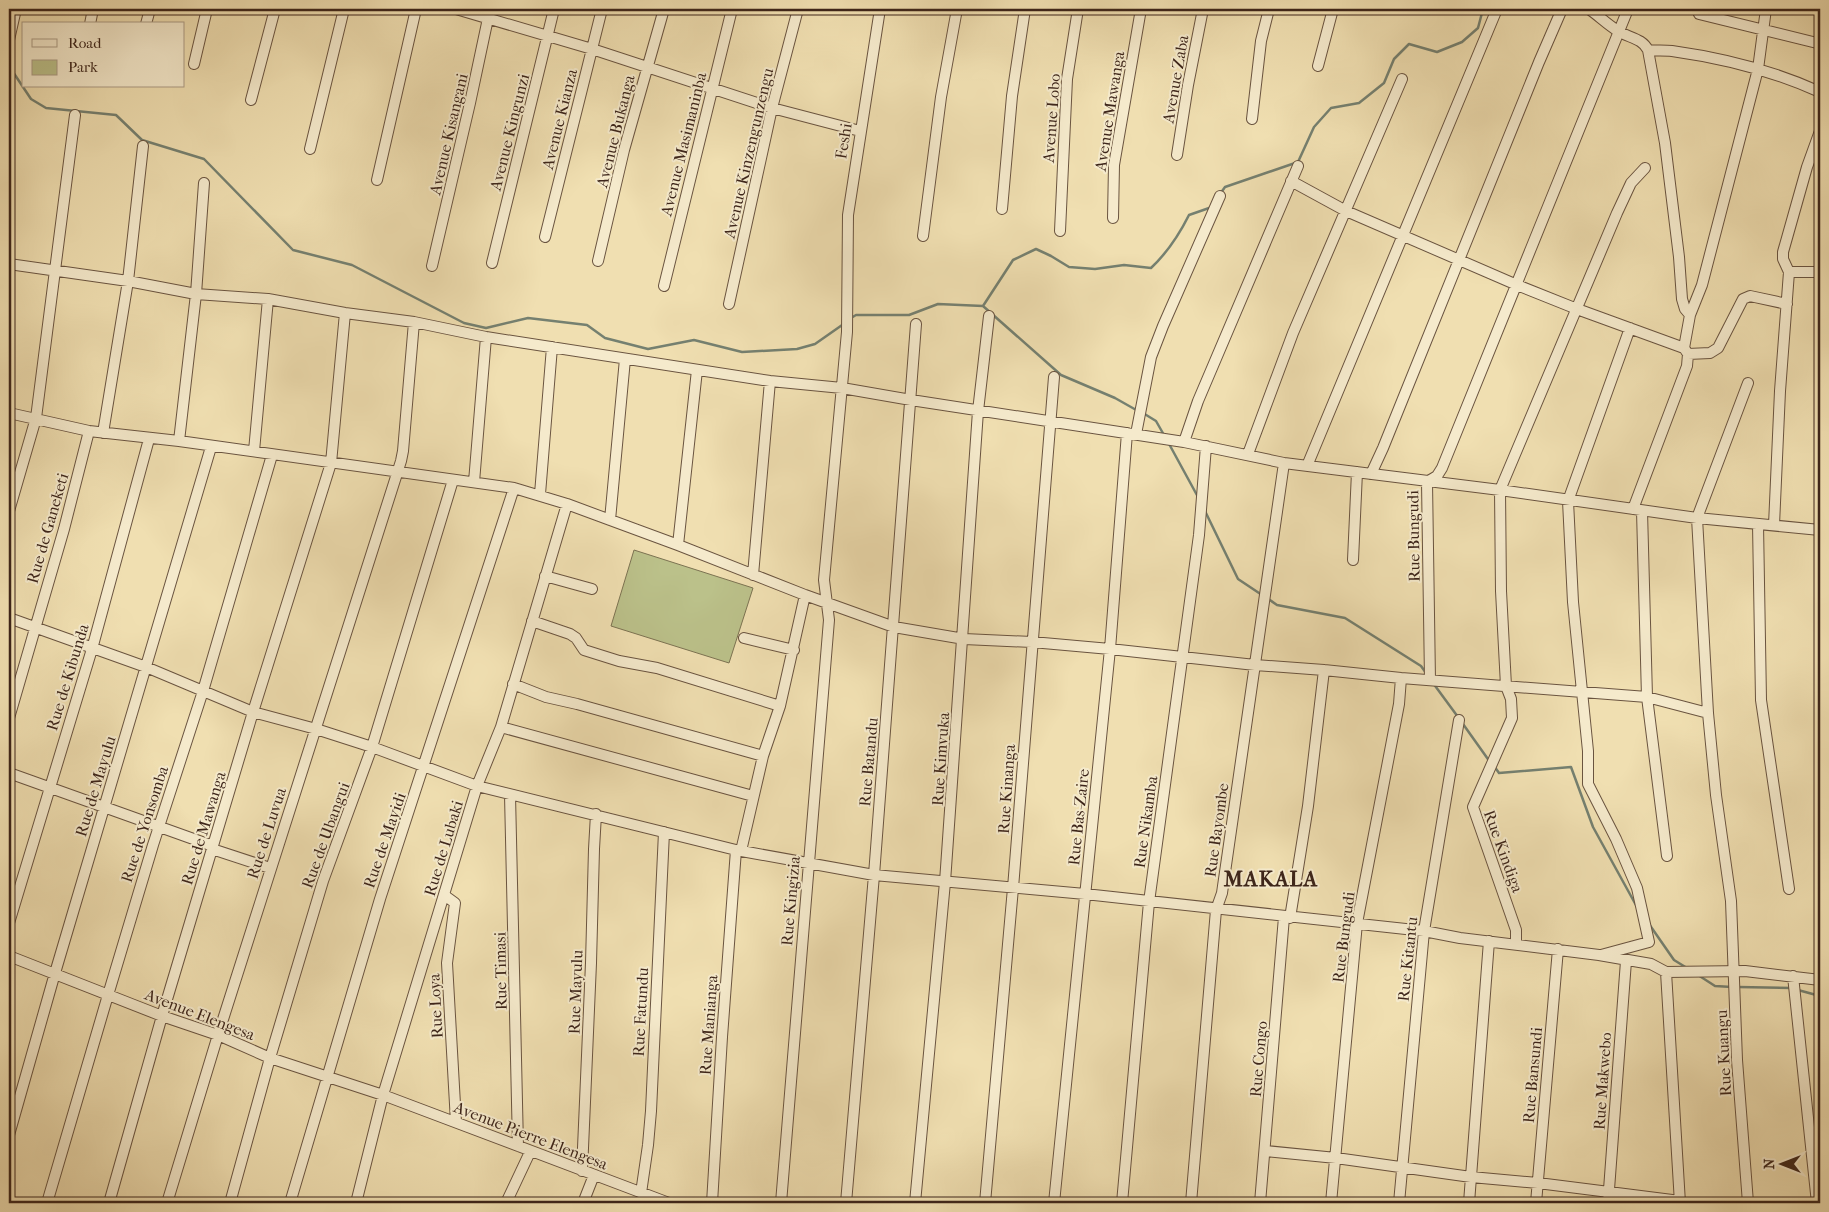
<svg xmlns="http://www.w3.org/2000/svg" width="1829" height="1212" font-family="'IM FELL French Canon',serif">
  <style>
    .green { fill: #bbc18a; stroke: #7c7352 }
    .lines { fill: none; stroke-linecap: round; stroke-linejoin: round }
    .stream { stroke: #758070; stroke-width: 2.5 }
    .minor-casing { stroke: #6a5440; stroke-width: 12 }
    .minor { stroke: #f5eacc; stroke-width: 10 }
    .labels { text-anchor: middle; stroke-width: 4; stroke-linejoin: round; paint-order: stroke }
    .street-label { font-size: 16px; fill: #3d251a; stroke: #f5eacc }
    .district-label { font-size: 21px; font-weight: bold; letter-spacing: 1px; fill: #3d251a; stroke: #f5eacc }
  </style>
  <rect width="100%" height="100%" fill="#f0dfb1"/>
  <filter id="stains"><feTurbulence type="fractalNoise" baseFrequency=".004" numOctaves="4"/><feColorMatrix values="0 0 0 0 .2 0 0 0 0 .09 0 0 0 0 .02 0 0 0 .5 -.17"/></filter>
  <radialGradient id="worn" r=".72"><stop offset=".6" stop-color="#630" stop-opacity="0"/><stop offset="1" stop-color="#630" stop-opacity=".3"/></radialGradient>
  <!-- green -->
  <path class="green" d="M634 550 753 588 729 663 611 626Z"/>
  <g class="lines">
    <!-- stream -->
    <path class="stream" d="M9 66 31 99 46 108 116 115 142 140 204 159 293 250 352 265 464 323 486 328 528 318 587 325 605 338 648 349 694 340 742 352 797 349 815 344 845 323
      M1220 194 1225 187 1298 162 1314 127 1331 108 1359 103 1384 83 1394 59 1409 44 1437 52 1462 42 1478 28 1483 9
      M983 306 1013 260 1036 249 1051 256 1069 267 1095 269 1124 265 1151 268C1168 252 1179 235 1189 215L1212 207
      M851 318 856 315H909L938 304 983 306 1061 375 1115 398 1138 411
      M1143 413 1156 421 1164 435
      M1168 442 1198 497
      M1205 511 1238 579 1262 595
      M1267 598 1277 605 1345 618 1421 666 1426 673
      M1433 683 1458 717
      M1463 724 1490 762
      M1494 766 1499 773 1571 767 1593 827 1637 907
      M1649 924 1674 960 1687 968
      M1698 975 1715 986 1732 987
      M1738 987 1792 988
      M1798 990 1820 996"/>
    <!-- minor casing -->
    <g class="minor-casing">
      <path id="minor" d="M456 9 592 49 772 108 860 131
        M1589 9C1599 16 1608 25 1618 31 1629 38 1642 38 1648 50L1665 143 1679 257 1682 299 1685 309 1690 315
        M1697 9 1699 14 1817 43 1820 42
        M90 24 93 9
        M146 24 150 9
        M9 40 16 9
        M1648 50C1656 51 1664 50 1672 51 1722 58 1774 71 1820 92
        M194 64 207 9
        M1318 66 1333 9
        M251 100 275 9
        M1252 119 1261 41 1269 9
        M310 149 344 9
        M1177 155 1188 85 1203 9
        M377 180 416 9
        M1291 181 1346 211 1517 285 1577 309 1684 348
        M1002 209 1012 96 1025 9
        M1113 218 1114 165 1141 9
        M1060 231 1067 79 1078 9
        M923 236 941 97 957 9
        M545 237 602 9
        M598 261 624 150 664 9
        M492 263 554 9
        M9 264 128 281 196 294 268 299 345 313 414 322 486 337 770 381 842 388 911 400 1184 442 1284 463 1500 490 1697 518 1820 530
        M432 266 470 103 490 9
        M1789 272H1820
        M664 286 732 9
        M729 304 772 108 798 9
        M1688 354 1710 353 1718 348 1743 299 1750 296 1787 304
        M9 413 89 431 179 441 514 488 567 504 678 545 805 595 894 627 964 639 1032 642 1110 649 1255 665 1324 670 1401 678 1647 697 1708 713
        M103 433 128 281 143 146
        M1136 434 1151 357 1163 326 1220 196
        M179 441 196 294 204 183
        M1184 442 1198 401 1298 166
        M254 451 268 299
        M1248 454 1293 333 1402 79
        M1307 466 1497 9
        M1371 474 1383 448 1539 62 1562 9
        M474 482 486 337
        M540 494 552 347
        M1633 509 1687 366 1688 354 1684 348 1690 315 1702 285 1758 69 1766 9
        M9 511 36 418 75 115
        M1642 511 1647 697 1667 856
        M610 520 625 359
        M1758 524 1761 700 1789 889
        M1774 525 1780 391 1789 272 1783 259V252L1807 167 1820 131
        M678 545 697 370
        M1353 560 1357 472
        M753 575 770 381
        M545 576 592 589
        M9 618 146 667 253 712 316 729 372 747 477 786 736 850 874 875 1085 894 1424 931 1460 938 1599 955 1651 964 1666 972 1745 971 1820 980
        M532 621 570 634 576 638 584 650 619 661 657 668 780 706
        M744 638 794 650
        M1430 680 1427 482 1437 476 1442 468 1628 9
        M513 684 546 697 577 704 763 756
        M9 718 64 529 89 431
        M501 727 753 796
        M9 773 213 846
        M510 795 518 1146
        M212 849 270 868
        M741 851 763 756 780 706 805 595
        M444 895 455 903 447 963 456 1122
        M1290 918 1308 806 1324 670
        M9 923 92 649 149 439
        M1516 944V930L1473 807 1512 718 1511 699 1506 686 1501 591 1500 490 1617 213 1631 183 1645 168
        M1601 955 1649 942 1637 888 1616 839 1588 784V751L1573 602 1568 501 1630 328
        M9 956 162 1016 218 1035 270 1058 383 1095 669 1203
        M1666 972 1680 1203
        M1793 976 1817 1203
        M9 1135 55 973 211 447
        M1266 1151 1336 1158 1471 1177 1538 1183 1680 1201
        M582 1171 591 963 594 849 596 814
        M641 1193 648 1145 651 1111 664 832
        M47 1203 108 995 153 845 203 691 272 455
        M109 1203 162 1016 253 712 331 463 345 313
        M167 1203 218 1035 401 461 403 451 414 322
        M230 1203 270 1058 323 881 372 747 453 480
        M290 1203 380 899 514 488
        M356 1203 383 1095 477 786 501 727 567 504
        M506 1203 530 1152
        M583 1203 594 1175
        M712 1203 722 1037 736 850
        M781 1203 829 620 824 580 847 332 848 215 880 9
        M846 1203 874 875 916 324
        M915 1203 945 882 978 411 989 316
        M985 1203 1013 888 1054 377
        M1054 1203 1110 649 1127 433
        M1122 1203 1149 902 1199 535 1206 446
        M1191 1203 1216 910 1222 893 1284 463
        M1260 1203 1284 917
        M1331 1203 1357 923 1399 704 1401 678
        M1399 1203 1424 931 1459 720
        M1469 1203 1489 941
        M1536 1203 1558 949
        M1608 1203 1626 961
        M1748 1203 1737 1060 1731 901 1716 795 1708 713 1697 518 1748 383"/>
    </g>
    <!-- minor -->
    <use href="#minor" class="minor"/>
  </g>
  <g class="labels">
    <!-- street labels -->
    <g class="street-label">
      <text transform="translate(1175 79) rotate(-80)" y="6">Avenue Zaba</text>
      <text transform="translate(1109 111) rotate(-81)" y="6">Avenue Mawanga</text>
      <text transform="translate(1051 118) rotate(-86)" y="6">Avenue Lobo</text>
      <text transform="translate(559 119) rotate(-76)" y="6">Avenue Kianza</text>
      <text transform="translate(615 131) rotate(-76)" y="6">Avenue Bukanga</text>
      <text transform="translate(509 132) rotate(-76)" y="6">Avenue Kingunzi</text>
      <text transform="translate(448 134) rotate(-77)" y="6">Avenue Kisangani</text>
      <text transform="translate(843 141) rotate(-81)" y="6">Feshi</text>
      <text transform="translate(683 144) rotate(-76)" y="6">Avenue Masimaninba</text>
      <text transform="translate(748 153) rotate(-77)" y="6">Avenue Kinzengunzengu</text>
      <text transform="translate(47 528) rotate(-74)" y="6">Rue de Ganeketi</text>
      <text transform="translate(1413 536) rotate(-91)" y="6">Rue Bungudi</text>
      <text transform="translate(67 677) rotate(-73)" y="6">Rue de Kibunda</text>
      <text transform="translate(940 759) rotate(-86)" y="6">Rue Kimvuka</text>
      <text transform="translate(868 762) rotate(-85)" y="6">Rue Batandu</text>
      <text transform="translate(95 786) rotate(-73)" y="6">Rue de Mayulu</text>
      <text transform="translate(1006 789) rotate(-86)" y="6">Rue Kinanga</text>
      <text transform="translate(1078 817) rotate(-84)" y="6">Rue Bas-Zaire</text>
      <text transform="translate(1145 822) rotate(-82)" y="6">Rue Nikamba</text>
      <text transform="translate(144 824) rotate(-72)" y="6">Rue de Yonsomba</text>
      <text transform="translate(203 828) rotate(-73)" y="6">Rue de Mawanga</text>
      <text transform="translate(1216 830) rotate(-82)" y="6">Rue Bayombe</text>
      <text transform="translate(266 833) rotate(-72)" y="6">Rue de Luvua</text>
      <text transform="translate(325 835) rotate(-70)" y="6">Rue de Ubangui</text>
      <text transform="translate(384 840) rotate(-71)" y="6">Rue de Mayidi</text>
      <text transform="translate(443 848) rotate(-73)" y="6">Rue de Lubaki</text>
      <text transform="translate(1504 851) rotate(70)" y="6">Rue Kindiga</text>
      <text transform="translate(790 901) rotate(-85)" y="6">Rue Kingizia</text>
      <text transform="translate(1343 937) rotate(-83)" y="6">Rue Bungudi</text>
      <text transform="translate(1407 959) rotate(-84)" y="6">Rue Kitantu</text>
      <text transform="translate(500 971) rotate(-91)" y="6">Rue Timasi</text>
      <text transform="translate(575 992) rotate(-88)" y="6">Rue Mayulu</text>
      <text transform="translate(435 1006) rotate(-93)" y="6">Rue Loya</text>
      <text transform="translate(640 1012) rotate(-87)" y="6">Rue Fatundu</text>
      <text transform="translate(200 1014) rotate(21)" y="6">Avenue Elengesa</text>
      <text transform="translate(708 1025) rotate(-86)" y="6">Rue Manianga</text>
      <text transform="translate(1723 1053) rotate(-93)" y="6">Rue Kuangu</text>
      <text transform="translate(1258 1059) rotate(-85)" y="6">Rue Congo</text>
      <text transform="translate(1532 1075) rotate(-85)" y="6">Rue Bansundi</text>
      <text transform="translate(1602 1081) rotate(-86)" y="6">Rue Makwebo</text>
      <text transform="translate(531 1135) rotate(21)" y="6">Avenue Pierre Elengesa</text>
    </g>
    <!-- district labels -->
    <g class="district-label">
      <text x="1271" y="886">MAKALA</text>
    </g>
  </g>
  <!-- margin -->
  <rect width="1829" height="1212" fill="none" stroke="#f0dfb1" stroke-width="30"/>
  <rect x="10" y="10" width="1809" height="1192" fill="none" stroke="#3d251a" stroke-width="2.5"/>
  <rect x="15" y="15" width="1799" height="1182" fill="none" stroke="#3d251a"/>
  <!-- legend -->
  <rect x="22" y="22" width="162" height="65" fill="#f5eacc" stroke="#ab9b85"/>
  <rect x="32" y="39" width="25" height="8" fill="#f5eacc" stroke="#ab9b85"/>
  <text x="68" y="48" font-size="15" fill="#3d251a">Road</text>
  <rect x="32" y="60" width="25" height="15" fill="#bbc18a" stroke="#ab9b85"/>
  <text x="68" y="72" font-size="15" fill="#3d251a">Park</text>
  <!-- north arrow -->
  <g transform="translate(1782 1164) rotate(270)" stroke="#f5eacc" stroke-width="4" paint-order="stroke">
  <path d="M0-4L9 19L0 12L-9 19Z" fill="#3d251a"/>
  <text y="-8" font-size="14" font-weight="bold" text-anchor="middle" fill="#3d251a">N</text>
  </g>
  <rect width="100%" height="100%" filter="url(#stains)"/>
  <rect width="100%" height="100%" fill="url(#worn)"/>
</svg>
